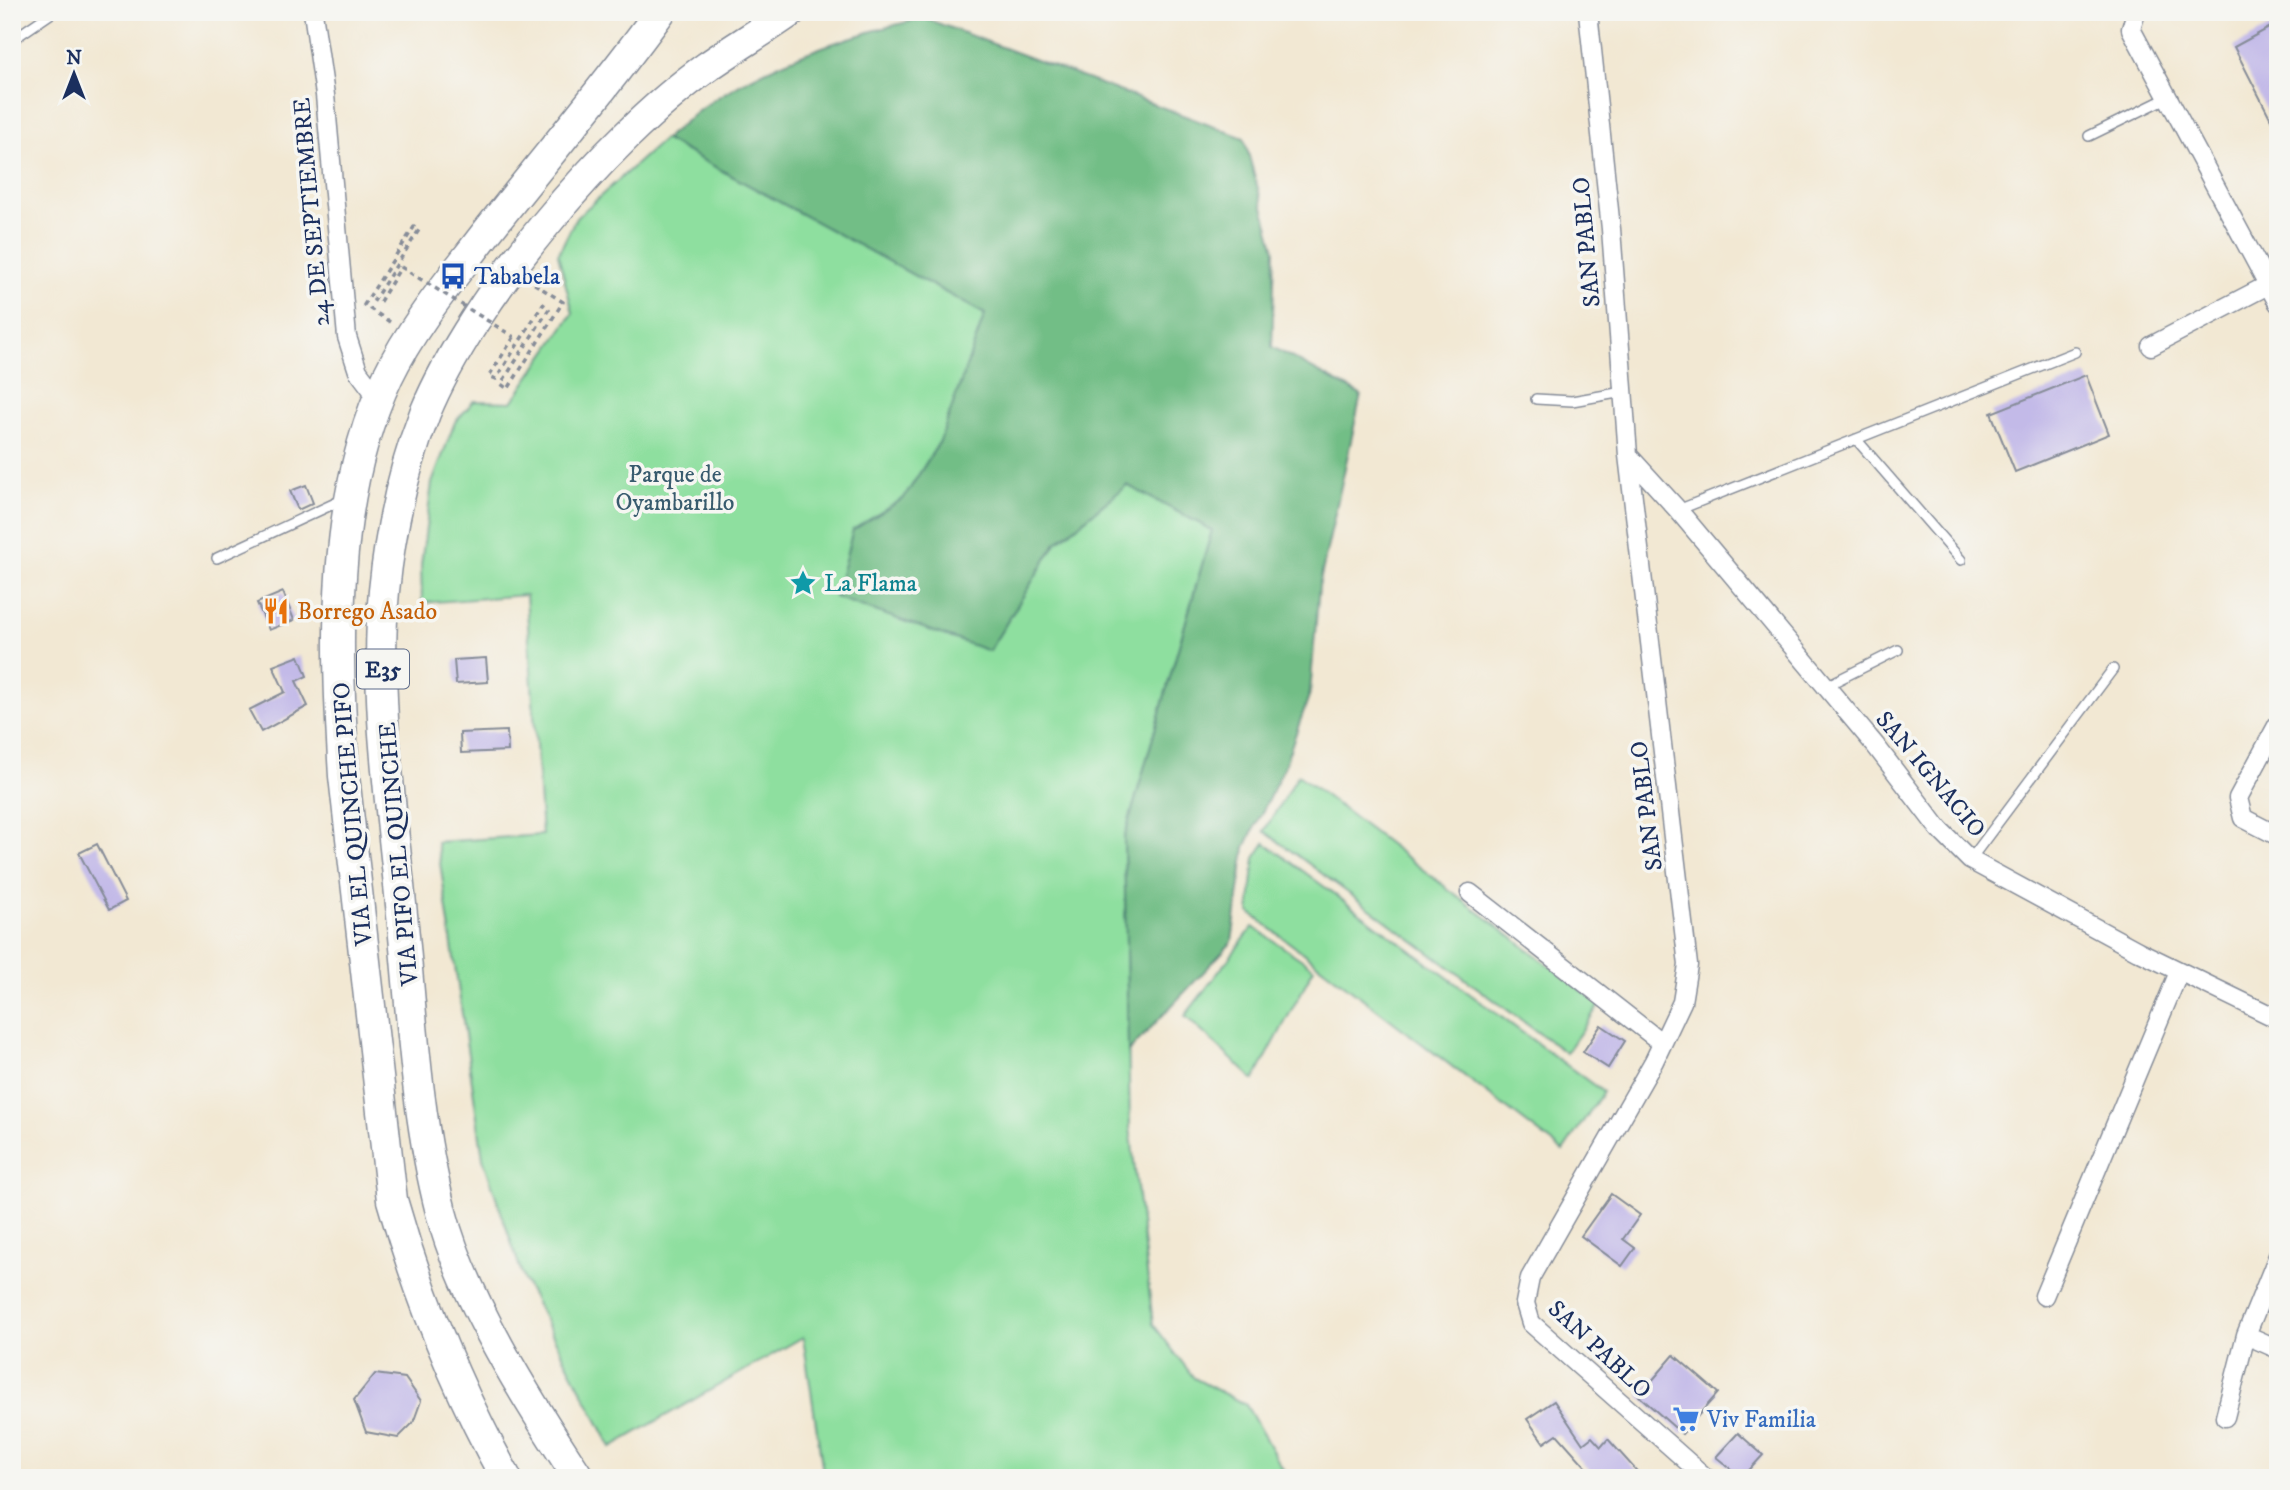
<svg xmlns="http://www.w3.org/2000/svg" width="2290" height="1490" font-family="'IM FELL DW Pica',serif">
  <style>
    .green { fill: #8edf9f; stroke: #54877e; stroke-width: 2 }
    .forest { fill: #72be86; stroke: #467672; stroke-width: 2 }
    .building { fill: #c3bae8 }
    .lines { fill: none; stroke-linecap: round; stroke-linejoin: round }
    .service-casing { stroke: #868c98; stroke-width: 12 }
    .minor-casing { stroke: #868c98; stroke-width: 21 }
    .trunk-casing { stroke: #868c98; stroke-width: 33 }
    .path { stroke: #868c98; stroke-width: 3.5; stroke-dasharray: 5 5; stroke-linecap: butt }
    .service { stroke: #fff; stroke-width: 9 }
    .minor { stroke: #fff; stroke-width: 18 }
    .trunk { stroke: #fff; stroke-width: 30 }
    .path-bridge { stroke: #868c98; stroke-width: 3.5; stroke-dasharray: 5 5; stroke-linecap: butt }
    .labels { text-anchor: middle; stroke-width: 7; stroke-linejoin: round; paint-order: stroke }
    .shield { fill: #f6f6f2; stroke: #5d6b8a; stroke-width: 2 }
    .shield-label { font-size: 23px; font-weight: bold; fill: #1b2f5e }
    .street-label { font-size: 24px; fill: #1b2f5e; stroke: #f6f6f2 }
    .transit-label { font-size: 24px; fill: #164399; stroke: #f6f6f2; text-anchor: start }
    .park-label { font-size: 24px; fill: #385b6e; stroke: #f6f6f2 }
    .culture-label { font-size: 24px; fill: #0d838f; stroke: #f6f6f2; text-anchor: start }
    .food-label { font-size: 24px; fill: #c56008; stroke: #f6f6f2; text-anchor: start }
    .shop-label { font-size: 24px; fill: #366cbe; stroke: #f6f6f2; text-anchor: start }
  </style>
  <rect width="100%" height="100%" fill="#f6f6f2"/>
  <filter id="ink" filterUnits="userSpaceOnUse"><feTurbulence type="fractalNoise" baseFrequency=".0143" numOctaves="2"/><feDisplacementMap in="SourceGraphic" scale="14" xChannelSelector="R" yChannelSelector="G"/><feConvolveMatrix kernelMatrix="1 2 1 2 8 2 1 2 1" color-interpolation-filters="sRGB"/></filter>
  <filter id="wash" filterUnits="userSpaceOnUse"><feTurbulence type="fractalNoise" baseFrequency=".00686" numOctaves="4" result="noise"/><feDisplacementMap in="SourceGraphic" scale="28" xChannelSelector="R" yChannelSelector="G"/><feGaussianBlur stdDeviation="1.57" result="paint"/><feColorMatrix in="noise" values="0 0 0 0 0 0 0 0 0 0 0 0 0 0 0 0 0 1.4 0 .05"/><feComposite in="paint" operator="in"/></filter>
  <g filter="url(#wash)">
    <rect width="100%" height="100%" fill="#f2e8d3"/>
    <!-- green -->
    <path class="green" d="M664 139 985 314 940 441 904 498 853 530 989 651 1056 543 1127 485 1212 530 1124 839 1130 1127 1153 1324 1194 1378 1246 1405 1288 1478H824L803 1337 611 1447 524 1280 483 1158 437 842 542 835 526 595 422 603 421 565 432 483 455 422 474 401 512 402 573 313 558 254 576 218Z
      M1298 775 1600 1004 1566 1053 1264 831Z
      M1265 843 1603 1092 1563 1151 1249 912 1255 858Z
      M1253 927 1314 968 1254 1080 1185 1016Z"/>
    <!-- forest -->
    <path class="forest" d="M924 18 1244 138 1275 250 1272 347 1361 395 1319 586 1310 693 1284 767 1245 847 1232 942 1128 1052 1124 839 1212 530 1127 485 1056 543 989 651 835 597 853 530 904 498 940 441 985 314 664 139C681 126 697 110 715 99 777 58 853 34 924 18Z"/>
    <g id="blocks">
      <!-- building -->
      <path class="building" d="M2278 23V133L2234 47Z
        M2086 375 2109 434 2015 472 1991 413Z
        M306 485 313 503 298 510 290 491Z
        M283 592 294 620 269 630 257 603Z
        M299 656 307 676 296 681 308 706 261 732 249 710 285 692 273 666Z
        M486 658 488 682 456 684 454 660Z
        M507 731 508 751 461 753 460 733Z
        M97 844 126 901 109 910 79 853Z
        M1601 1025 1625 1041 1608 1068 1583 1052Z
        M1611 1194 1640 1215 1623 1239 1635 1248 1622 1266 1581 1236Z
        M1674 1355 1718 1393 1682 1434 1639 1396Z
        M375 1374 405 1378 421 1401 413 1423 398 1438 366 1432 354 1400Z
        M1554 1401 1583 1444 1592 1437 1601 1447 1608 1439 1643 1478H1596L1557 1434 1544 1443 1527 1419Z
        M1738 1433 1763 1455 1742 1478 1716 1457Z"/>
    </g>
  </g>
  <g filter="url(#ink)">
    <use href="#blocks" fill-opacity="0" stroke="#868c98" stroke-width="2"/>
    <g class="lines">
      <!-- service casing -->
      <g class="service-casing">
        <path id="service" d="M12 40 53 12
          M2089 136 2167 98
          M1536 399 1572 401 1623 392
          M1856 439 1961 560
          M1678 510 2075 352
          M217 558 344 499
          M1826 686 1898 650
          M1970 860 2113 669"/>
      </g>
      <!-- minor casing -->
      <g class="minor-casing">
        <path id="minor" d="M313 12 325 95 347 337 358 371 379 399
          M1588 12 1611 229 1628 455 1688 965 1682 1002 1654 1061 1530 1278 1525 1303 1531 1323 1706 1478
          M2136 12 2131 29 2278 303
          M2151 346 2268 285
          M1628 455 1678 510 1875 745 1939 829 1970 860 2138 951 2278 1019
          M2278 724 2238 798 2243 818 2278 836
          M1470 893 1662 1043
          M2044 1296 2179 972
          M2246 1335 2278 1349
          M2225 1417 2246 1335 2278 1256"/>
      </g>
      <!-- trunk casing -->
      <g class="trunk-casing">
        <path id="trunk" d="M506 1478C457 1389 420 1299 392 1200L344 776C336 645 330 498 388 376 411 328 448 283 480 241 540 164 603 91 660 12
          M579 1478C530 1404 463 1298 441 1212 416 1116 412 1015 402 915 392 809 374 698 384 591 390 531 403 470 425 413 473 297 605 140 707 67 734 48 763 31 790 12"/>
      </g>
      <!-- path -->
      <path class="path" d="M390 322 364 305 414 227 419 230 374 300 379 303 401 267
        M514 337 489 376 496 379 543 304 549 309 501 384 508 389 563 302 530 281"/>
      <!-- service -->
      <use href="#service" class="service"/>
      <!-- minor -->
      <use href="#minor" class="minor"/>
      <!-- trunk -->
      <use href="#trunk" class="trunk"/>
      <!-- path-bridge -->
      <path class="path-bridge" d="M401 267 514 337"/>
    </g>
  </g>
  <!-- icons -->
  <defs>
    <g id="bus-bare" transform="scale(2.1)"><path d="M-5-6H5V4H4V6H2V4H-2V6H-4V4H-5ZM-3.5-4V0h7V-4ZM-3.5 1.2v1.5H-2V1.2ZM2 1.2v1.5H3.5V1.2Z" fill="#1a4fb4" stroke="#f6f6f2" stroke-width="2.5" paint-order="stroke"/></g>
    <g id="sight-bare" transform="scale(2.1)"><path d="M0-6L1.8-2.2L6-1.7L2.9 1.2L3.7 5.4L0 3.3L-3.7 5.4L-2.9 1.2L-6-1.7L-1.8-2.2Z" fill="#0f9aa8" stroke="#f6f6f2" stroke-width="2.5" paint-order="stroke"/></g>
    <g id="restaurant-bare" transform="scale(2.1)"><path d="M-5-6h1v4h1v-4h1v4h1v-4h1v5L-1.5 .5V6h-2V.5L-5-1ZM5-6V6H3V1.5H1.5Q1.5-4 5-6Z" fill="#e8710a" stroke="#f6f6f2" stroke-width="2.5" paint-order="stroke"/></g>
    <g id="supermarket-bare" transform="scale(2.1)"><path d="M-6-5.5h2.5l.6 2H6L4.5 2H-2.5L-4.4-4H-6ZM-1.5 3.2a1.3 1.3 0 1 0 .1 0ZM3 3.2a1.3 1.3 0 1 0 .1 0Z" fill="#3f7fe0" stroke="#f6f6f2" stroke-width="2.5" paint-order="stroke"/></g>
  </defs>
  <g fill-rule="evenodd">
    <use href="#bus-bare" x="453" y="276"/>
    <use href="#sight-bare" x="803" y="583"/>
    <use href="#restaurant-bare" x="276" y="611"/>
    <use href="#supermarket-bare" x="1686" y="1419"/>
  </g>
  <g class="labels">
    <!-- shield labels -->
    <rect class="shield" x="357" y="649.5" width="52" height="39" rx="5"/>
    <g class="shield-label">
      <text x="383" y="677">E35</text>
    </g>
    <!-- street labels -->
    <g class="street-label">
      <text transform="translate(311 212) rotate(-95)" y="8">24 DE SEPTIEMBRE</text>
      <text transform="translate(1586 242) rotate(-95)" y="8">SAN PABLO</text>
      <text transform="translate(1931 774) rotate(50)" y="8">SAN IGNACIO</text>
      <text transform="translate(1646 806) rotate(-97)" y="8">SAN PABLO</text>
      <text transform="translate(352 814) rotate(-95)" y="8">VIA EL QUINCHE PIFO</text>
      <text transform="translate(398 854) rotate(-95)" y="8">VIA PIFO EL QUINCHE</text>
      <text transform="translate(1600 1349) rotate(43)" y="8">SAN PABLO</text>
    </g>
    <!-- transit labels -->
    <g class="transit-label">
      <text x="474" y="284">Tababela</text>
    </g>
    <!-- park labels -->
    <g class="park-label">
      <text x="675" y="482">Parque de<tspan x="675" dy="28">Oyambarillo</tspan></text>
    </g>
    <!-- culture labels -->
    <g class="culture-label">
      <text x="824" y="591">La Flama</text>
    </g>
    <!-- food labels -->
    <g class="food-label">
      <text x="297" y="619">Borrego Asado</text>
    </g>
    <!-- shop labels -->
    <g class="shop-label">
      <text x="1707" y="1427">Viv Familia</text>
    </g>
  </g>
  <!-- margin -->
  <rect width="2290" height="1490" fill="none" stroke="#f6f6f2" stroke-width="42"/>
  <!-- north arrow -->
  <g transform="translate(74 74)" stroke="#f6f6f2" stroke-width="5" paint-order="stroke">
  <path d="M0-5L12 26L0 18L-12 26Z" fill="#1b2f5e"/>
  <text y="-10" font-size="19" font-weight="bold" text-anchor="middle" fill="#1b2f5e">N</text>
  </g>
</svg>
